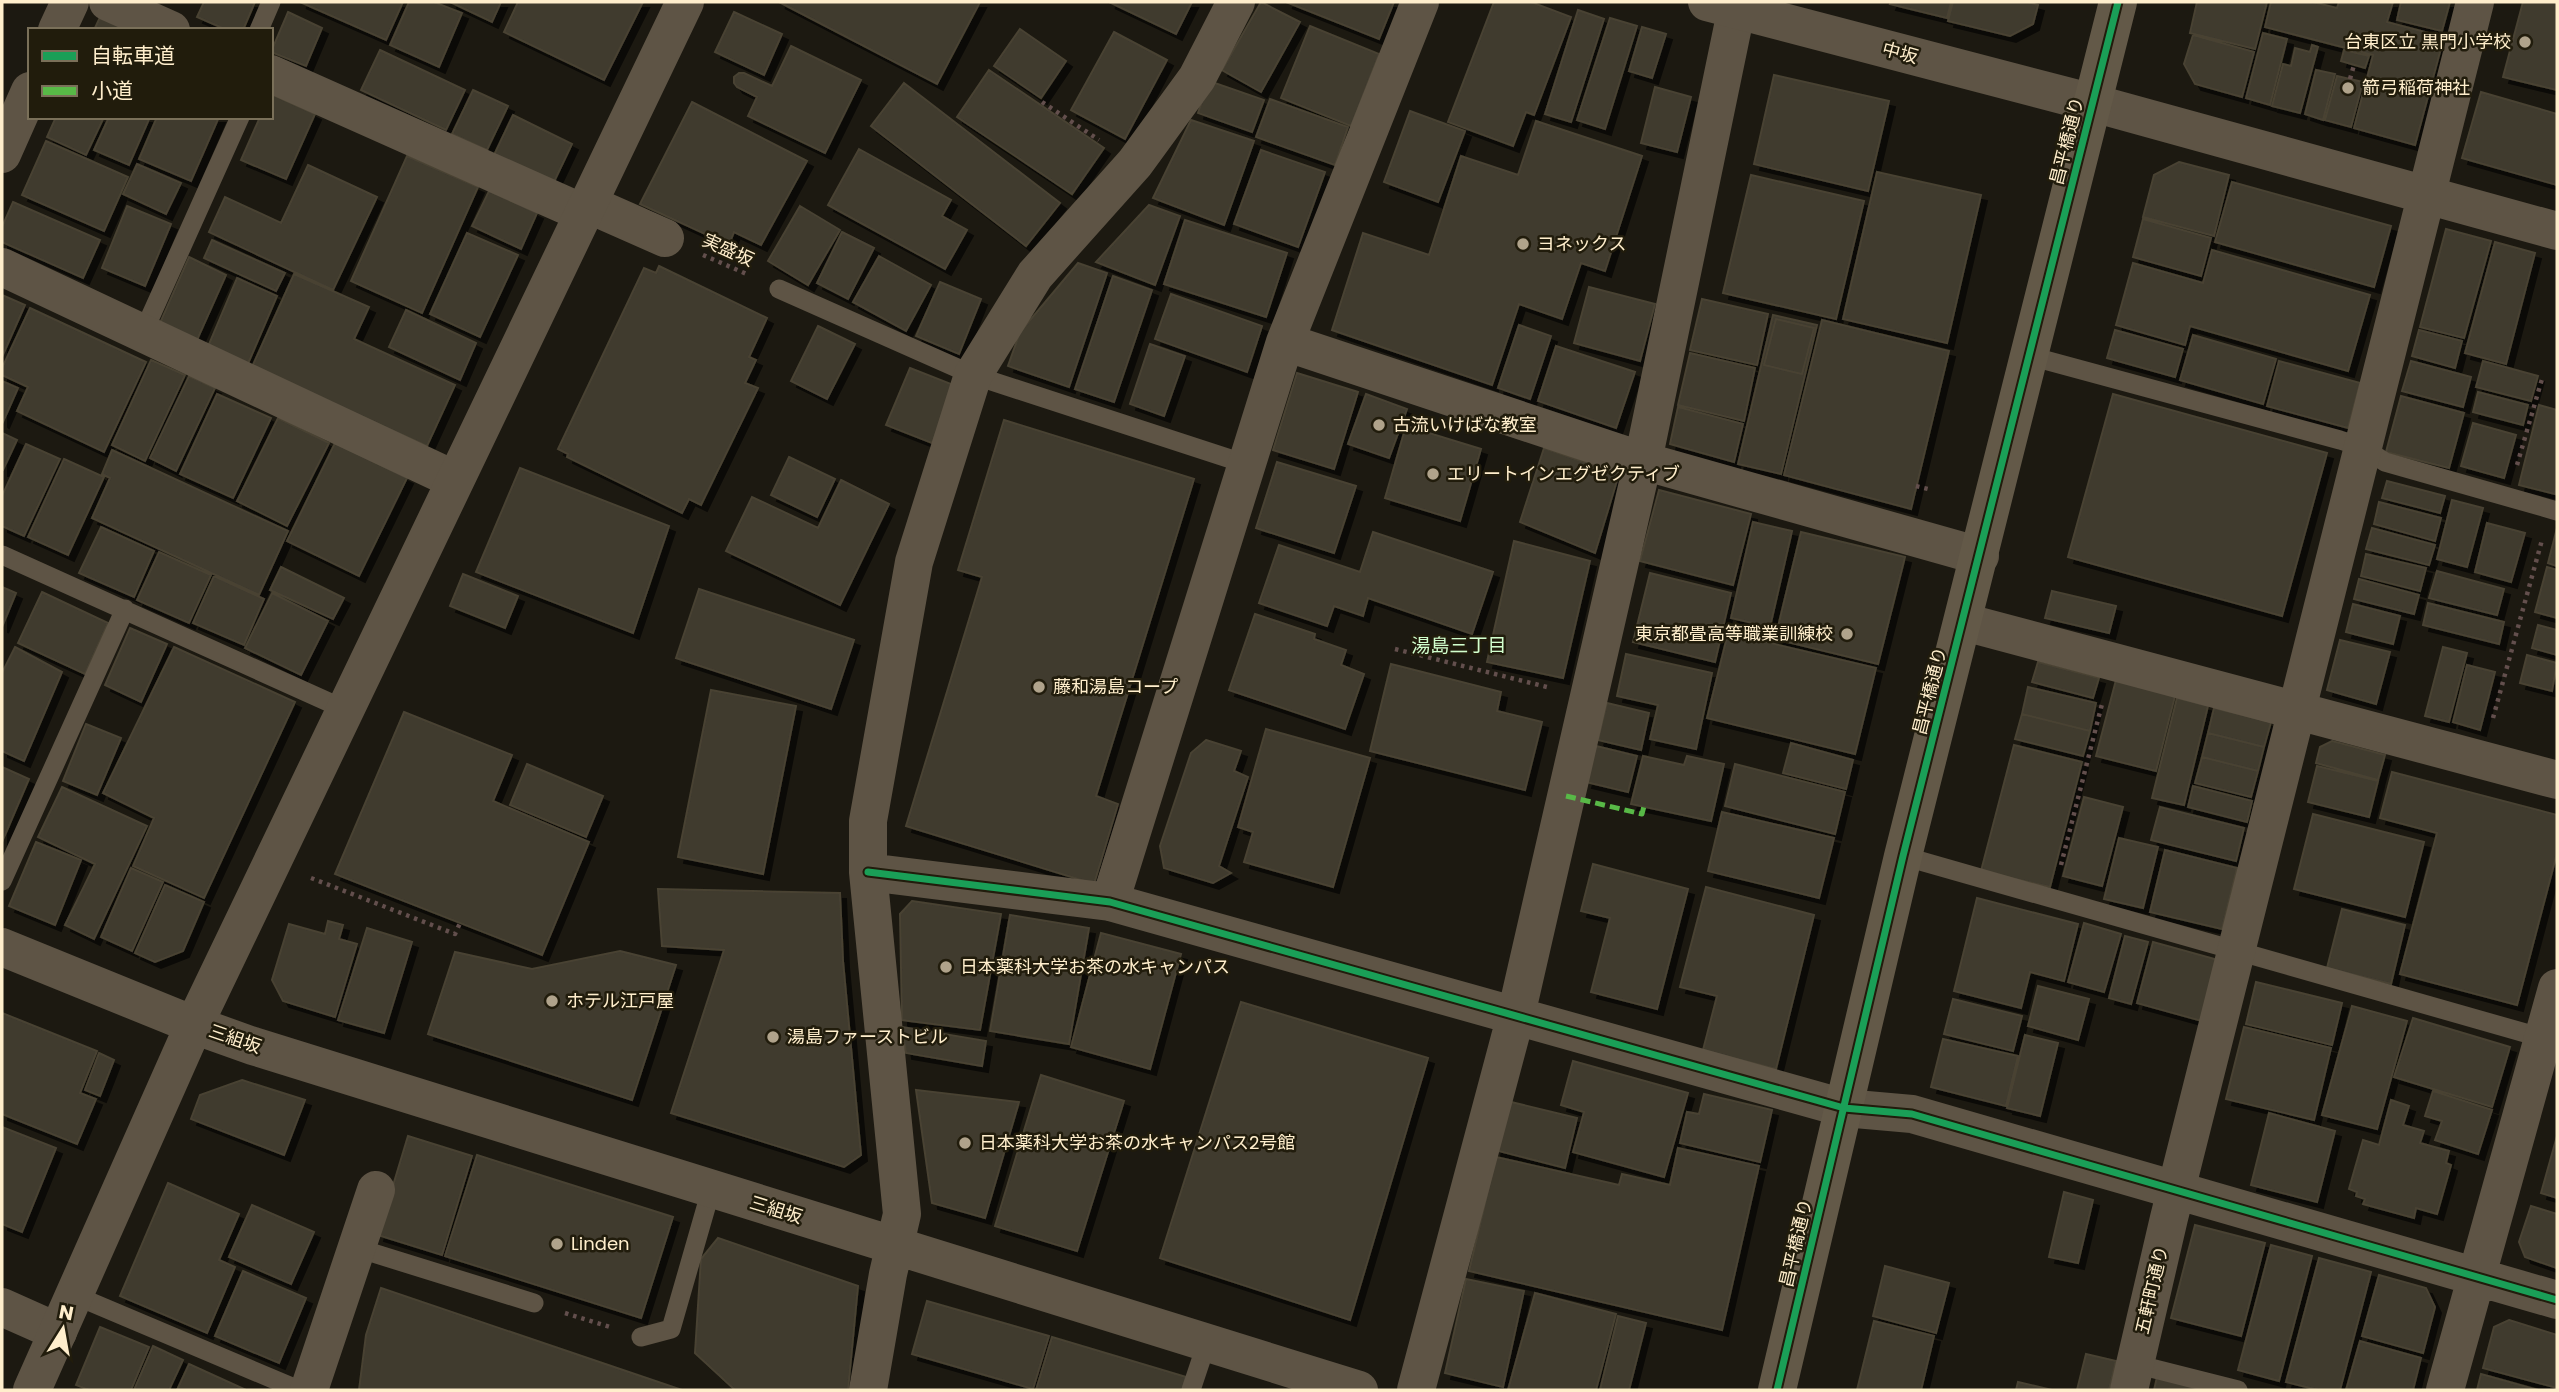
<svg xmlns="http://www.w3.org/2000/svg" width="2559" height="1392" font-family="Poppins,'Noto Sans JP',sans-serif">
  <style>
    .building { fill: #3f3a2e; stroke: #484233; stroke-width: 2; filter: url(#shadow) }
    .lines { fill: none; stroke-linecap: round; stroke-linejoin: round }
    .path { stroke: #634f4d; stroke-width: 4.5; stroke-dasharray: 3.5 5; stroke-linecap: butt }
    .service { stroke: #5e5445; stroke-width: 19 }
    .minor { stroke: #5e5445; stroke-width: 38 }
    .tertiary { stroke: #5e5445; stroke-width: 38 }
    .secondary { stroke: #635948; stroke-width: 38 }
    .quiet { stroke: #58b947; stroke-width: 5; stroke-dasharray: 10 5; stroke-linecap: butt }
    .cycleway-casing { stroke: #211c0c; stroke-width: 11 }
    .cycleway { stroke: #1a9f57; stroke-width: 7 }
    .poi-dot { fill: #b0a38b; stroke: #211c0c; stroke-width: 2.5 }
    .labels { text-anchor: middle; stroke-width: 5; stroke-linejoin: round; paint-order: stroke }
    .poi-label { font-size: 18px; fill: #fec; stroke: #211c0c; text-anchor: start }
    .street-label { font-size: 18px; fill: #fec; stroke: #211c0c }
    .neighbourhood-label { font-size: 19px; fill: #d2ffce; stroke: #211c0c }
  </style>
  <defs>
    <filter id="shadow"><feDropShadow dx="6" dy="6" stdDeviation="0" flood-color="#0009"/></filter>
  </defs>
  <rect width="100%" height="100%" fill="#1c1911"/>
  <!-- building -->
  <path class="building" d="M204 2H255L243 30H227L197 17Z
    M300 2H403L386 40Z
    M409 2H434L462 13 439 67 390 45Z
    M450 2H501L492 22Z
    M518 2H643L604 80 504 32Z
    M779 2H980L937 84Z
    M1109 2H1192L1176 34Z
    M1261 2 1300 22 1261 92 1222 70Z
    M1286 2H1394L1379 39Z
    M1494 2H1531L1571 17 1534 115 1526 112 1513 146 1448 122Z
    M1891 2H1951L1947 18 1890 4Z
    M1953 2H2027L2038 5 2033 24 2010 36 1948 21Z
    M2197 2H2267L2255 49 2190 33Z
    M2271 2H2313L2337 8 2339 2H2393L2387 22 2444 37 2415 145 2354 128 2373 55 2265 27Z
    M2401 2H2450L2442 31 2397 20Z
    M2523 2H2557V90L2503 77Z
    M1578 10 1604 19 1571 122 1545 114Z
    M288 12 322 28 306 66 271 52Z
    M734 12 782 34 764 75 715 52Z
    M101 15 135 30H94Z
    M1610 18 1637 26 1605 129 1577 120Z
    M1310 26 1379 54 1351 126 1281 98Z
    M1642 27 1666 34 1652 78 1629 71Z
    M1020 29 1066 61 1041 98 994 66Z
    M1114 32 1167 60 1125 139 1071 110Z
    M2263 33 2287 39 2270 105 2246 98Z
    M2193 35 2254 52 2242 97 2195 84 2184 64Z
    M2312 45 2318 47 2300 113 2272 106 2283 64 2291 66 2295 48 2310 52Z
    M791 46 861 80 825 153 748 116 757 97 737 87 734 83V77L739 73H744L772 86Z
    M380 50 465 90 446 130 361 90Z
    M2344 50 2369 56 2365 68 2341 61Z
    M989 70 1104 148 1072 194 957 117Z
    M2316 70 2335 74 2323 120 2305 114Z
    M1774 75 1889 101 1868 191 1754 164Z
    M2337 76 2363 82 2351 127 2325 120Z
    M1209 81 1264 100 1252 132 1198 113Z
    M904 83 1060 203 1026 246 871 126Z
    M1655 87 1691 97 1677 152 1641 143Z
    M473 90 508 106 487 150 452 134Z
    M2481 92 2557 114V185L2462 158Z
    M271 94 315 114 286 179 241 160 260 117H271Z
    M1270 99 1348 127 1335 165 1256 137Z
    M692 102 807 161 761 245 734 232 729 245 640 204Z
    M1410 111 1465 131 1438 202 1384 182Z
    M513 115 572 144 553 184 494 155Z
    M56 117H104L86 155 47 137Z
    M109 117H150L129 165 94 150Z
    M157 117H219L191 181 139 159Z
    M1191 120 1254 141 1224 225 1153 198Z
    M1536 121 1642 156 1605 271 1581 263 1562 319 1519 304 1492 385 1332 330 1363 233 1429 255 1461 156 1518 175Z
    M46 141 128 177 104 231 22 195Z
    M859 149 951 200 942 216 967 230 945 269 828 205Z
    M1261 150 1325 172 1298 247 1234 224Z
    M407 156 478 187 422 313 351 281Z
    M2179 162 2229 175 2214 236 2143 217 2154 175Z
    M137 164 181 183 166 214 123 194Z
    M308 165 377 197 333 290 209 232 225 197 281 223Z
    M1877 172 1981 195 1947 343 1843 319Z
    M1751 175 1864 201 1836 319 1723 293Z
    M2232 182 2391 226 2374 287 2215 242Z
    M489 191 537 213 521 249 472 226Z
    M13 202 100 240 83 278 2 242V227Z
    M1149 205 1180 216 1155 285 1096 262Z
    M127 206 171 224 145 286 102 268Z
    M800 206 840 230 808 285 768 261Z
    M2143 219 2211 238 2201 276 2133 257Z
    M1185 220 1287 253 1266 317 1164 284Z
    M2446 229 2491 241 2464 338 2420 327Z
    M842 232 874 248 848 299 817 283Z
    M467 233 518 255 480 337 430 314Z
    M212 240 285 273 276 291 204 258Z
    M2495 242 2535 253 2506 364 2465 353Z
    M2212 250 2370 295 2348 371 2190 326 2185 345 2116 325 2133 263 2203 283Z
    M879 256 931 285 906 331 853 302Z
    M189 257 226 275 197 340 160 323Z
    M1078 263 1107 273 1069 387 1008 366 1020 332Z
    M659 266 767 318 749 357 756 360 745 383 758 388 701 505 689 499 682 513 567 457 568 454 558 449 644 268 656 273Z
    M294 274 369 307 354 339 455 385 427 446 252 367Z
    M1113 276 1152 290 1114 402 1075 389Z
    M237 278 277 296 247 366 207 349Z
    M940 282 981 299 959 354 916 336Z
    M1589 287 1655 304 1640 361 1574 343Z
    M1171 294 1262 326 1247 372 1155 339Z
    M2 295 25 305 2 357Z
    M1702 299 1768 314 1757 365 1690 350Z
    M30 308 146 362 104 452 17 411 28 387 2 375V368Z
    M406 310 476 343 460 380 389 347Z
    M1773 315 1817 325 1781 474 1738 464Z
    M1776 319 1814 328 1802 374 1764 365Z
    M1822 320 1949 351 1911 509 1784 475Z
    M1519 325 1551 336 1530 399 1498 388Z
    M818 326 855 344 827 399 791 381Z
    M2115 330 2183 349 2175 377 2107 358Z
    M2419 330 2462 341 2455 368 2412 356Z
    M2193 335 2276 359 2263 404 2180 380Z
    M1150 344 1185 356 1164 416 1130 404Z
    M1556 346 1635 372 1616 428 1538 401Z
    M1690 353 1755 368 1744 421 1678 405Z
    M151 360 185 375 145 461 112 445Z
    M2279 361 2360 383 2348 428 2267 406Z
    M2411 361 2471 377 2463 407 2402 391Z
    M2483 361 2538 376 2531 401 2476 387Z
    M910 368 956 386 932 443 886 425Z
    M1297 373 1358 392 1334 469 1273 450Z
    M189 376 215 388 176 471 150 458Z
    M2 381 18 388 3 422 2 421Z
    M2478 392 2528 405 2523 425 2473 412Z
    M217 394 271 418 233 498 180 474Z
    M1366 394 1407 409 1389 458 1348 444Z
    M2113 394 2327 453 2282 616 2068 557Z
    M2401 396 2464 413 2449 468 2386 452Z
    M2539 405 2557 410V486L2555 494 2519 485Z
    M1678 407 1743 424 1734 462 1670 444Z
    M278 418 329 443 287 526 237 501Z
    M1004 420 1194 479 1096 796 1118 804 1094 884 906 826 982 577 958 570Z
    M2473 423 2516 435 2504 478 2461 466Z
    M1406 426 1481 449 1460 521 1385 498Z
    M2 433 17 440 3 470H2Z
    M335 443 407 478 359 576 287 541Z
    M26 444 60 459 24 536 2 526V496Z
    M1544 448 1619 474 1595 553 1520 522Z
    M112 450 288 531 259 595 92 518 110 478 102 474Z
    M789 457 835 479 817 517 771 495Z
    M64 459 104 477 68 555 28 537Z
    M1277 462 1356 486 1334 553 1256 528Z
    M520 468 669 526 633 633 476 572Z
    M841 480 889 504 840 605 726 551 752 497 818 528Z
    M2387 481 2445 496 2440 513 2382 498Z
    M1659 490 1751 514 1733 585 1640 561Z
    M2452 500 2483 508 2467 567 2437 559Z
    M2379 502 2441 518 2435 541 2374 524Z
    M1753 522 1792 531 1770 627 1731 618Z
    M2487 523 2525 533 2511 582 2475 572Z
    M101 527 154 551 134 597 79 573Z
    M2372 528 2435 545 2429 565 2366 549Z
    M2557 528V566L2548 563Z
    M1373 532 1493 572 1472 634 1368 598 1363 616 1334 606 1327 626 1259 603 1279 545 1360 572Z
    M1801 532 1905 557 1878 664 1775 639Z
    M1514 541 1590 561 1563 678 1487 662Z
    M159 552 211 575 189 623 137 600Z
    M2366 554 2426 568 2420 591 2361 576Z
    M281 567 344 598 333 619 270 590Z
    M2547 567 2557 570V618L2535 612Z
    M2437 571 2504 589 2497 615 2429 598Z
    M1650 573 1731 593 1715 662 1633 642Z
    M463 574 518 596 505 628 450 606Z
    M214 576 264 599 244 645 193 623Z
    M2359 579 2419 595 2414 614 2354 599Z
    M2 587 16 593 2 627Z
    M699 589 854 640 831 709 676 658Z
    M2052 591 2116 606 2109 633 2045 618Z
    M42 592 108 623 85 674 18 643Z
    M272 593 328 621 301 675 245 648Z
    M2428 603 2504 622 2499 644 2423 625Z
    M2353 604 2400 616 2393 644 2346 632Z
    M1255 614 1315 634 1314 639 1346 650 1341 665 1364 674 1345 729 1229 690Z
    M2538 625 2557 630V655L2532 648Z
    M130 628 167 644 141 702 105 685Z
    M1728 633 1876 668 1855 754 1707 718Z
    M2340 640 2390 652 2376 704 2327 690Z
    M15 647 62 672 24 761 2 751V673Z
    M174 647 295 702 204 898 133 866 154 818 103 793Z
    M2443 647 2467 653 2449 722 2425 716Z
    M1626 654 1712 673 1696 749 1650 739 1658 705 1617 696Z
    M2527 655 2557 663 2552 691 2520 683Z
    M2038 662 2099 678 2093 698 2032 682Z
    M1391 664 1501 692 1497 711 1542 722 1525 790 1370 751Z
    M2467 665 2495 672 2480 730 2453 722Z
    M2116 680 2175 696 2156 771 2096 756Z
    M2028 687 2096 703 2090 731 2022 714Z
    M711 690 796 706 763 874 678 857Z
    M2177 698 2208 706 2184 805 2152 798Z
    M1607 703 1649 713 1641 750 1598 740Z
    M2214 708 2271 722 2264 747 2208 733Z
    M404 712 512 755 493 801 589 842 542 955 335 874Z
    M2022 714 2090 731 2083 756 2015 739Z
    M86 724 121 738 97 795 63 781Z
    M1266 729 1370 758 1333 887 1244 862 1253 832 1238 827Z
    M2208 733 2264 747 2258 771 2202 757Z
    M1206 740 1241 751 1234 771 1248 777 1219 866 1231 873 1213 883 1164 868 1160 846 1191 753Z
    M2332 741 2385 755 2378 780 2316 763 2320 747Z
    M1791 743 1853 760 1846 789 1783 773Z
    M2014 745 2082 762 2050 887 1981 871Z
    M1596 746 1637 756 1628 792 1586 782Z
    M1643 756 1684 765 1687 756 1724 764 1711 821 1631 804Z
    M2202 757 2258 771 2251 797 2195 783Z
    M527 764 603 796 586 837 510 805Z
    M1735 764 1845 792 1835 834 1725 806Z
    M2317 766 2378 781 2369 817 2308 802Z
    M2 767 29 779 2 842Z
    M2392 772 2557 815V853L2517 1005 2400 974 2437 833 2380 818Z
    M2193 786 2252 801 2247 822 2188 807Z
    M62 787 147 826 94 939 65 925 95 864 38 837Z
    M2084 797 2123 807 2102 886 2063 876Z
    M2160 807 2244 828 2236 861 2151 840Z
    M1722 812 1834 838 1819 898 1708 871Z
    M2313 814 2424 842 2405 917 2294 889Z
    M2119 838 2158 847 2143 908 2104 899Z
    M36 842 81 860 55 925 9 906Z
    M2165 850 2237 868 2222 929 2150 912Z
    M1593 864 1688 889 1657 1009 1591 992 1610 918 1581 911Z
    M131 868 163 882 132 951 101 937Z
    M165 885 204 902 183 951 155 962 135 953Z
    M1706 887 1814 915 1776 1069 1703 1050 1717 996 1680 987Z
    M658 889 840 893 843 961 861 1155 844 1167 671 1113 724 950 662 946Z
    M1977 898 2078 924 2064 981 2030 972 2021 1008 1954 991Z
    M912 901 1001 914 980 1030 902 1020 900 914Z
    M2342 909 2405 925 2391 984 2327 968Z
    M1010 915 1089 928 1069 1044 990 1031Z
    M328 921 343 925 339 939 357 944 335 1017 283 1001 272 980 289 924 325 934Z
    M2084 923 2121 934 2104 992 2068 982Z
    M367 928 412 942 384 1033 338 1020Z
    M1101 933 1181 954 1150 1069 1071 1047Z
    M2125 936 2148 942 2131 1004 2109 998Z
    M2153 942 2218 960 2202 1021 2137 1003Z
    M620 951 676 965 632 1100 428 1034 455 952 532 969Z
    M2256 982 2342 1003 2332 1045 2246 1024Z
    M2038 986 2089 999 2078 1040 2028 1026Z
    M1953 999 2022 1016 2013 1051 1944 1034Z
    M1241 1002 1428 1058 1350 1320 1160 1258Z
    M2352 1006 2407 1021 2377 1129 2322 1115Z
    M2 1013 97 1051 80 1093 96 1099 77 1144 2 1114Z
    M2413 1018 2510 1047 2492 1107 2394 1077Z
    M902 1027 986 1041 982 1066 906 1053Z
    M2244 1027 2331 1048 2314 1120 2226 1099Z
    M2025 1035 2058 1043 2040 1116 2007 1108Z
    M1943 1039 2018 1056 2006 1106 1931 1087Z
    M99 1053 114 1060 100 1096 85 1090Z
    M1573 1061 1688 1093 1664 1177 1573 1152 1584 1112 1561 1105Z
    M1041 1075 1124 1101 1077 1251 995 1226Z
    M242 1080 305 1100 284 1155 191 1119 200 1095Z
    M916 1090 1019 1102 985 1218 932 1203Z
    M2433 1091 2492 1110 2478 1154 2435 1140 2442 1121 2425 1116Z
    M1704 1094 1772 1110 1760 1162 1680 1143 1687 1112 1699 1114Z
    M2391 1100 2409 1106 2403 1125 2424 1131 2420 1143 2449 1151 2446 1163 2451 1165 2437 1214 2416 1208 2414 1218 2363 1204 2365 1199 2356 1196 2357 1192 2349 1189 2363 1140 2379 1145Z
    M1507 1101 1577 1118 1565 1168 1495 1150Z
    M2269 1113 2335 1131 2317 1202 2251 1185Z
    M2 1127 56 1148 22 1232 2 1224Z
    M408 1136 472 1156 442 1255 378 1235Z
    M2557 1136V1198L2541 1193Z
    M1678 1148 1759 1166 1722 1330 1469 1271 1496 1157 1619 1185 1622 1174 1670 1185Z
    M477 1155 673 1217 641 1318 445 1256Z
    M168 1183 239 1214 219 1260 235 1267 207 1333 120 1296Z
    M2064 1192 2093 1200 2078 1263 2049 1257Z
    M252 1205 314 1232 291 1284 229 1257Z
    M2531 1206 2557 1214V1268L2525 1257 2519 1242Z
    M2195 1225 2265 1243 2241 1336 2171 1318Z
    M718 1238 858 1286 848 1390H735L695 1353 701 1259Z
    M2271 1245 2312 1256 2279 1381 2238 1370Z
    M2319 1258 2371 1272 2340 1390H2318L2286 1382Z
    M1885 1266 1949 1283 1936 1333 1873 1316Z
    M243 1271 306 1298 279 1363 215 1336Z
    M2379 1275 2426 1288 2435 1307 2423 1353 2362 1336Z
    M1466 1279 1524 1291 1503 1387 1445 1373Z
    M381 1288 682 1390H359L366 1335Z
    M1535 1293 1616 1314 1596 1390H1508Z
    M927 1301 1049 1336 1033 1389 912 1354Z
    M1618 1316 1646 1323 1629 1390H1600Z
    M2509 1320 2557 1335V1388L2483 1368 2494 1327Z
    M1874 1321 1934 1336 1921 1390H1857Z
    M100 1327 149 1347 131 1390H89L76 1385Z
    M1052 1337 1186 1377 1182 1390H1036Z
    M2360 1341 2421 1358 2413 1390H2346Z
    M153 1346 183 1360 169 1390H134Z
    M2086 1354 2116 1361 2109 1390H2077Z
    M189 1364 246 1390H177Z
    M2481 1374 2538 1390H2477Z
    M2157 1377 2207 1390H2154Z
    M2018 1382 2052 1390H2016Z"/>
  <g class="lines">
    <!-- path -->
    <path class="path" d="M2350 79 2354 65
      M1042 102 1099 140
      M703 255 749 275
      M2517 465 2542 379
      M1916 486 1932 490
      M1395 649 1547 687
      M2493 718 2542 540
      M2061 865 2102 704
      M311 878 455 934 460 923
      M565 1313 610 1327"/>
    <!-- service -->
    <path class="service" d="M259 30 271 2
      M779 289 973 375 1246 464
      M143 333 240 117
      M2030 356 2340 440 2362 447 2385 462 2557 511
      M2 555 344 709
      M1903 856 2543 1038
      M2 881 125 609
      M357 1248 534 1303
      M74 1295 299 1390
      M641 1337 671 1329 711 1190
      M2135 1364 2238 1390
      M1191 1390 1207 1342"/>
    <!-- minor -->
    <path class="minor" d="M108 2 171 30
      M57 30 70 2
      M271 74 583 213
      M2093 103 2557 231
      M2 154 30 91
      M588 204 665 238
      M2 267 455 480
      M1285 342 1643 461 1980 556
      M1964 622 2557 780
      M868 872 1110 902 1844 1108 1912 1114 2557 1300
      M1110 902 1285 342 1420 2
      M194 1025 253 1046 1359 1390
      M2 1307 58 1332
      M309 1390 376 1190
      M868 1390 888 1274 902 1214 868 872V821L914 562 973 375 1035 275 1135 163 1197 78 1236 2
      M1416 1390 1516 1015 1643 461 1738 2
      M2129 1390 2169 1218 2475 2
      M2445 1390 2557 988"/>
    <!-- tertiary -->
    <path class="tertiary" d="M1707 2 2093 103
      M2 947 194 1025
      M32 1390 194 1025 685 2"/>
    <!-- secondary -->
    <path class="secondary" d="M1777 1390 1903 856 2118 2"/>
    <!-- quiet -->
    <path class="quiet" d="M1566 796 1642 814 1644 806"/>
    <!-- cycleway casing -->
    <g class="cycleway-casing">
      <path id="cycleway" d="M868 872 1110 902 1844 1108 1912 1114 2557 1300
        M1777 1390 1903 856 2118 2"/>
    </g>
    <!-- cycleway -->
    <use href="#cycleway" class="cycleway"/>
  </g>
  <!-- markers -->
  <g class="poi-dot">
    <circle cx="2525" cy="42" r="7"/>
    <circle cx="2348" cy="88" r="7"/>
    <circle cx="1523" cy="244" r="7"/>
    <circle cx="1379" cy="425" r="7"/>
    <circle cx="1433" cy="474" r="7"/>
    <circle cx="1847" cy="634" r="7"/>
    <circle cx="1039" cy="687" r="7"/>
    <circle cx="946" cy="967" r="7"/>
    <circle cx="552" cy="1001" r="7"/>
    <circle cx="773" cy="1037" r="7"/>
    <circle cx="965" cy="1143" r="7"/>
    <circle cx="557" cy="1244" r="7"/>
  </g>
  <g class="labels">
    <!-- poi labels -->
    <g class="poi-label">
      <text x="2511" y="48" text-anchor="end">台東区立 黒門小学校</text>
      <text x="2362" y="94">箭弓稲荷神社</text>
      <text x="1537" y="250">ヨネックス</text>
      <text x="1393" y="431">古流いけばな教室</text>
      <text x="1447" y="480">エリートインエグゼクティブ</text>
      <text x="1833" y="640" text-anchor="end">東京都畳高等職業訓練校</text>
      <text x="1053" y="693">藤和湯島コープ</text>
      <text x="960" y="973">日本薬科大学お茶の水キャンパス</text>
      <text x="566" y="1007">ホテル江戸屋</text>
      <text x="787" y="1043">湯島ファーストビル</text>
      <text x="979" y="1149">日本薬科大学お茶の水キャンパス2号館</text>
      <text x="571" y="1250">Linden</text>
    </g>
    <!-- street labels -->
    <g class="street-label">
      <text transform="translate(1900 53) rotate(15)" y="6">中坂</text>
      <text transform="translate(2067 141) rotate(-76)" y="6">昌平橋通り</text>
      <text transform="translate(728 250) rotate(24)" y="6">実盛坂</text>
      <text transform="translate(1930 691) rotate(-76)" y="6">昌平橋通り</text>
      <text transform="translate(235 1039) rotate(19)" y="6">三組坂</text>
      <text transform="translate(776 1210) rotate(17)" y="6">三組坂</text>
      <text transform="translate(1796 1243) rotate(-77)" y="6">昌平橋通り</text>
      <text transform="translate(2152 1290) rotate(-77)" y="6">五軒町通り</text>
    </g>
    <!-- neighbourhood labels -->
    <g class="neighbourhood-label">
      <text x="1459" y="652">湯島三丁目</text>
    </g>
  </g>
  <!-- border -->
  <rect width="2559" height="1392" fill="none" stroke="#ffeecc" stroke-width="7"/>
  <!-- legend -->
  <rect x="28" y="28" width="245" height="91" fill="#211c0c" stroke="#7a7059" stroke-width="2"/>
  <rect x="42" y="51" width="35" height="10" fill="#1a9f57" stroke="#7a7059" stroke-width="2"/>
  <text x="91" y="63" font-size="21" fill="#ffeecc">自転車道</text>
  <rect x="42" y="86" width="35" height="10" fill="#58b947" stroke="#7a7059" stroke-width="2"/>
  <text x="91" y="98" font-size="21" fill="#ffeecc">小道</text>
  <!-- north arrow -->
  <g transform="translate(63 1329) rotate(11)" stroke="#211c0c" stroke-width="5" paint-order="stroke">
  <path d="M0-5L12 26L0 18L-12 26Z" fill="#ffeecc"/>
  <text y="-10" font-size="19" font-weight="bold" text-anchor="middle" fill="#ffeecc">N</text>
  </g>
</svg>
